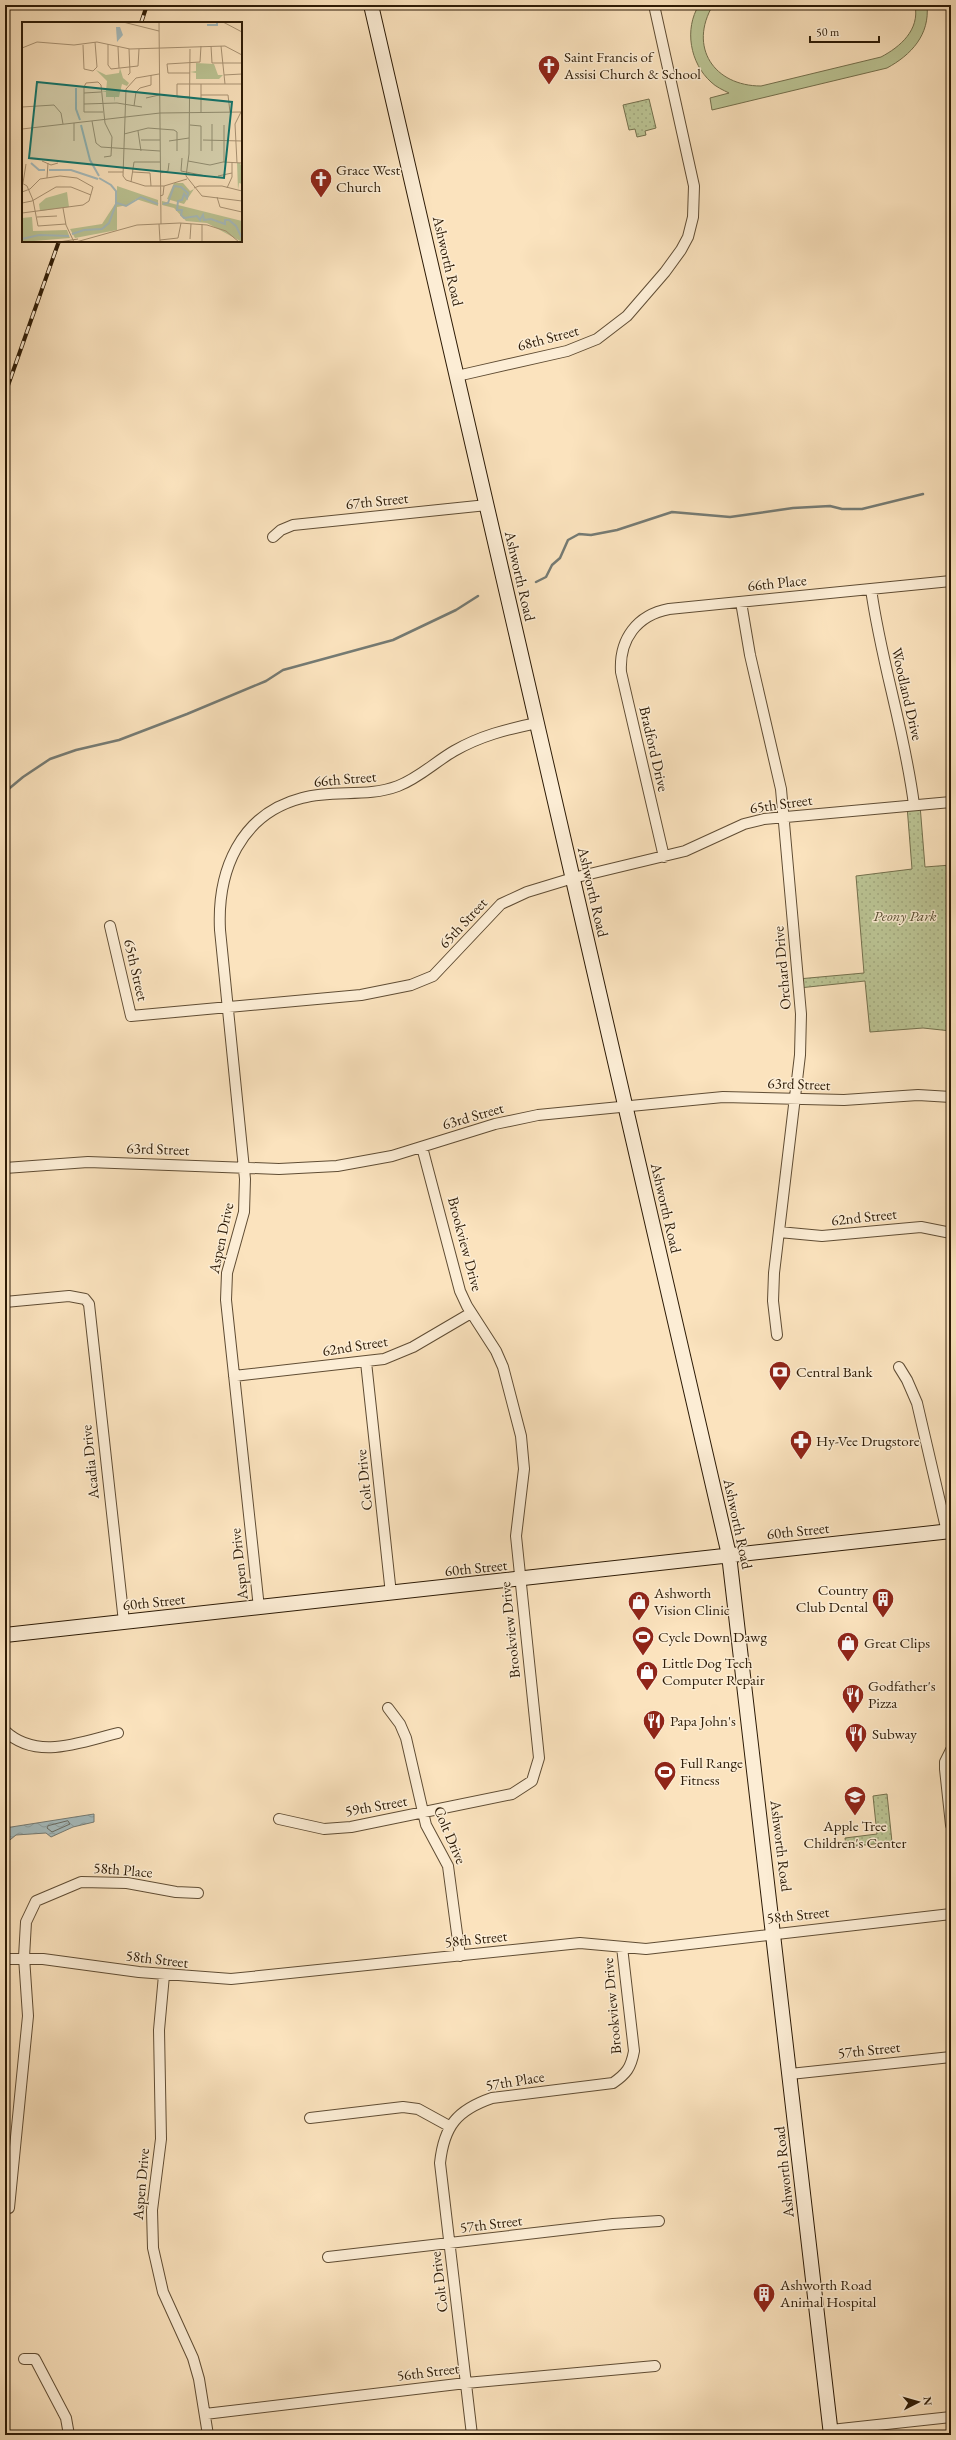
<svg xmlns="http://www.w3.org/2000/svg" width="956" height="2440" font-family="'EB Garamond',serif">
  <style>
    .park { fill: url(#park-dots); stroke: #74704d }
    .pitch { fill: #bbc494; stroke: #74704d }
    .water { fill: url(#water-waves); stroke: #757b74 }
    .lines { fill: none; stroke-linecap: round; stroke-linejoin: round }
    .shore { stroke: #696b62; stroke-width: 1 }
    .stream { stroke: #757b74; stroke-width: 2.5 }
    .minor-casing { stroke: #604d34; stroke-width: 12 }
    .secondary-casing { stroke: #2d1b06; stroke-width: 16 }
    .minor { stroke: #fcedd5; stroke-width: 10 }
    .secondary { stroke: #fcedd5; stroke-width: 14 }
    .rail-casing { stroke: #2d1b06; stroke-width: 4 }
    .rail { stroke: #fcedd5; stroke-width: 2.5; stroke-dasharray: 8; stroke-linecap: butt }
    .labels { text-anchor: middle; stroke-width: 3; stroke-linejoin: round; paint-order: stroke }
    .poi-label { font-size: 15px; fill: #2d1b06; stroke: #fcedd5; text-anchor: start }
    .street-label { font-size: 15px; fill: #2d1b06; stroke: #fcedd5 }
    .park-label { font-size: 15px; font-style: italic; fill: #584e31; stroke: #fcedd5 }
    .inset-river { fill: none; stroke: #a5bbbd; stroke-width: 2 }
    .inset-road { fill: none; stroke: #a99374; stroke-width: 1 }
    .view { fill: #0f766e; fill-opacity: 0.15; stroke: #0f766e; stroke-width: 2 }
    .inset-edge { fill: none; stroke: #2d1b06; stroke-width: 2 }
  </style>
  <defs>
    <pattern id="park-dots" width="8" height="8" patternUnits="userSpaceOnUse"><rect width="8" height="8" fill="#bbc494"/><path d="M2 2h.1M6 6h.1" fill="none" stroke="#a1a87e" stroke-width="1.8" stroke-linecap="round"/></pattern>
    <pattern id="water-waves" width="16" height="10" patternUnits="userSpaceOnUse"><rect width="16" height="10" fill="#a5bbbd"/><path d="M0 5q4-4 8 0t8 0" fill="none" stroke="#8ea0a1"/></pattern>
  </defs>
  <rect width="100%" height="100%" fill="#fbe3be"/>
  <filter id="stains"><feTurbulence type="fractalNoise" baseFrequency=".005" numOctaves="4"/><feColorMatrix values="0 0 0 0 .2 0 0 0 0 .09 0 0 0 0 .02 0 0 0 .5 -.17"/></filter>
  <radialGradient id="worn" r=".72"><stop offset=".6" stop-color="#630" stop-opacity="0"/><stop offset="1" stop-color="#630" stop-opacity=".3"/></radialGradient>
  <!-- park -->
  <path class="park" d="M649 99 656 128 645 131 646 135 637 137 635 129 629 130 623 105Z
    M920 805 925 867 951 865V1031L923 1028 870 1032 865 981 799 988 798 979 864 973 856 876 912 869 907 806Z
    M887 1794 892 1842 846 1847 845 1838 877 1834 873 1796Z"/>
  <!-- pitch -->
  <path class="pitch" d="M699 5H713C688 47 714 86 761 86L881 57C900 47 920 30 915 5H927C930 35 911 55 887 68L712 110 710 98 729 93C723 90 716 87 711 82 690 63 684 29 699 5Z"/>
  <!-- water -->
  <path class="water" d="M5 5H82V6L43 9Z
    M94 1814V1822L73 1827 51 1837 46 1833 16 1835 5 1844V1828Z"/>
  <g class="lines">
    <!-- shore -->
    <path class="shore" d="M68 1821 70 1824 52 1832 47 1828 48 1826Z"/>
    <!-- stream -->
    <path class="stream" d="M536 582 546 577 552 565 560 558 568 540 579 534 591 535 617 530 672 512 730 517 793 508 830 506 842 509H862L923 494
      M5 792 23 777 50 759 76 750 119 740 187 714 266 681 283 670 393 640 456 610 478 596"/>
    <!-- minor casing -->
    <g class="minor-casing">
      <path id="minor" d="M457 376 567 351 597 339 627 316 665 272 681 250 688 237 693 217 694 186 654 5
        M273 537 281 530 293 525 487 505
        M871 589C881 662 905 732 914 805
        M741 602 750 655 781 789 801 1014 800 1055 774 1273 773 1301 777 1335
        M664 857 621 672C619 639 637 615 669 609L951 581
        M110 926 131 1016 361 995 411 985 433 976 501 904 527 892 573 878 685 851 744 824 764 819 951 802
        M5 1168 88 1162 279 1169 337 1166 392 1156 495 1124 538 1115 723 1097 844 1100 918 1095 951 1097
        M779 1232 822 1236 921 1227 951 1233
        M5 1302 69 1296 85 1299 89 1304 124 1622
        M366 1362 391 1594
        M899 1367 907 1380 917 1403 947 1532
        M234 1376 384 1359 413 1347 471 1313
        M259 1608 226 1300 227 1273 244 1212 245 1179 220 930C217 871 240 814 302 798 334 789 366 798 398 786 419 778 435 762 454 751 480 736 507 729 537 723
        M388 1708 400 1724 406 1738 426 1825 448 1866 460 1956
        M5 1731C37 1761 81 1742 118 1733
        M951 1750 945 1762V1769L951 1825
        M279 1819 324 1829 351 1827 512 1794 532 1781 539 1758 516 1536 524 1469 521 1436 503 1367 496 1351 467 1306 460 1291 422 1147
        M5 1959H43L139 1972 231 1979 580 1943 646 1949 951 1914
        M164 1975 159 2030 161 2139 152 2210 153 2248 163 2292 193 2358 199 2379 208 2435
        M790 2074 951 2057
        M310 2118 403 2107 418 2109 449 2126
        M9 2208 28 2016 24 1957 26 1922 36 1901 81 1882 127 1883 176 1892 198 1893
        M328 2257 613 2224 659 2221
        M24 2359H35L66 2418 69 2435
        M205 2414 466 2383 655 2366
        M831 2430 951 2417
        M472 2435 440 2163C444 2126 457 2110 492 2098L613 2083C626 2074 631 2068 634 2051L622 1947"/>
    </g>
    <!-- secondary casing -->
    <g class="secondary-casing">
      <path id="secondary" d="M371 5 729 1555 831 2435
        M5 1635 951 1531"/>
    </g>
    <!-- minor -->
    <use href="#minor" class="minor"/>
    <!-- secondary -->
    <use href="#secondary" class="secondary"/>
    <!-- rail casing -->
    <g class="rail-casing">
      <path id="rail" d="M141 23 147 5
        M5 394 59 241"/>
    </g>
    <!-- rail -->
    <use href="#rail" class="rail"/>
  </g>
  <!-- icons -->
  <defs>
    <g id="church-pin" transform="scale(1.15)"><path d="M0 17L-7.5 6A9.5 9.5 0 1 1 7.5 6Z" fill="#8f2418" stroke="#fcedd5"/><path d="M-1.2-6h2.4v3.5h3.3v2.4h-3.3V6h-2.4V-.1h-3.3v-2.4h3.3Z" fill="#fff"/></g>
    <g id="bank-pin" transform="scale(1.15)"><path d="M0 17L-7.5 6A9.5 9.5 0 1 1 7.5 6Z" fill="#8f2418" stroke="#fcedd5"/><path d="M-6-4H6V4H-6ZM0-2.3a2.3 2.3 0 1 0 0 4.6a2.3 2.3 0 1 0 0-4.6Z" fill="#fff"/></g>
    <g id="pharmacy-pin" transform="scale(1.15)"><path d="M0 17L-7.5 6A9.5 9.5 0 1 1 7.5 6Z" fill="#8f2418" stroke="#fcedd5"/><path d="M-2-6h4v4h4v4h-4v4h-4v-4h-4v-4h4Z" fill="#fff"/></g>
    <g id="building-pin" transform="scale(1.15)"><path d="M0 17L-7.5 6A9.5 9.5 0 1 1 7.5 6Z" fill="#8f2418" stroke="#fcedd5"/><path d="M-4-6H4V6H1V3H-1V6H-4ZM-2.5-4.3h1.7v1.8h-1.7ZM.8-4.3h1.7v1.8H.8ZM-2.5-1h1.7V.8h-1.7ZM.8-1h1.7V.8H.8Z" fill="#fff"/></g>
    <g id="shop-pin" transform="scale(1.15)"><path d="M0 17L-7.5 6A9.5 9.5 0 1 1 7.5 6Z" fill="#8f2418" stroke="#fcedd5"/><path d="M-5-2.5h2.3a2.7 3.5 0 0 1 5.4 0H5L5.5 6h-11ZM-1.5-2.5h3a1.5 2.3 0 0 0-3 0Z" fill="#fff"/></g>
    <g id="stadium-pin" transform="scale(1.15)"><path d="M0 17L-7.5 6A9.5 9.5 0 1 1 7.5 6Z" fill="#8f2418" stroke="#fcedd5"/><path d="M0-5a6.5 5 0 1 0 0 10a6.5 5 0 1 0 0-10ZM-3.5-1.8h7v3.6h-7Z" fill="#fff"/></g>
    <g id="restaurant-pin" transform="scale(1.15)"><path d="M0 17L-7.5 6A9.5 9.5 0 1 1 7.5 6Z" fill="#8f2418" stroke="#fcedd5"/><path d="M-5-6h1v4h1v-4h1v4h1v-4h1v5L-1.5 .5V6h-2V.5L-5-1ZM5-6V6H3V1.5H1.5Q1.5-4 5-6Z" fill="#fff"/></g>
    <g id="school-pin" transform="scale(1.15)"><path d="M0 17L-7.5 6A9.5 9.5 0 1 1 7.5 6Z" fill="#8f2418" stroke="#fcedd5"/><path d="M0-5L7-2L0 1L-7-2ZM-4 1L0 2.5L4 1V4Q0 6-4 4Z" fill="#fff"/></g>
  </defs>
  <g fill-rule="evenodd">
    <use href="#church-pin" x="549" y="66"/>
    <use href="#church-pin" x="321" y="179"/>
    <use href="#bank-pin" x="780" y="1372"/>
    <use href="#pharmacy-pin" x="801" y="1441"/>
    <use href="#building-pin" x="883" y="1599"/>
    <use href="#shop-pin" x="639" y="1602"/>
    <use href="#stadium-pin" x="643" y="1637"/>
    <use href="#shop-pin" x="848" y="1643"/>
    <use href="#shop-pin" x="647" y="1672"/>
    <use href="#restaurant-pin" x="853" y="1695"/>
    <use href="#restaurant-pin" x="654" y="1721"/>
    <use href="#restaurant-pin" x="856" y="1734"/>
    <use href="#stadium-pin" x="665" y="1772"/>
    <use href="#school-pin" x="855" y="1797"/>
    <use href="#building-pin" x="764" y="2294"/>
  </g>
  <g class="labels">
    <!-- poi labels -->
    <g class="poi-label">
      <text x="564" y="62">Saint Francis of<tspan x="564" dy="17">Assisi Church &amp; School</tspan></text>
      <text x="336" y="175">Grace West<tspan x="336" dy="17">Church</tspan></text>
      <text x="796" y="1377">Central Bank</text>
      <text x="816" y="1446">Hy-Vee Drugstore</text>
      <text x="868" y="1595" text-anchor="end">Country<tspan x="868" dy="17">Club Dental</tspan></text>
      <text x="654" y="1598">Ashworth<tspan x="654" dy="17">Vision Clinic</tspan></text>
      <text x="658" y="1642">Cycle Down Dawg</text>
      <text x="864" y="1648">Great Clips</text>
      <text x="662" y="1668">Little Dog Tech<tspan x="662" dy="17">Computer Repair</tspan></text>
      <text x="868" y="1691">Godfather's<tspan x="868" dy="17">Pizza</tspan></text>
      <text x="670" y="1726">Papa John's</text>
      <text x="872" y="1739">Subway</text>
      <text x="680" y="1768">Full Range<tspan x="680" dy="17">Fitness</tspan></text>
      <text x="855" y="1831" text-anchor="middle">Apple Tree<tspan x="855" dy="17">Children's Center</tspan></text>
      <text x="780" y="2290">Ashworth Road<tspan x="780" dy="17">Animal Hospital</tspan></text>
    </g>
    <!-- street labels -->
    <g class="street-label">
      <text transform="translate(448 261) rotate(77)" y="5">Ashworth Road</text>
      <text transform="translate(548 338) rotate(-15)" y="5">68th Street</text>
      <text transform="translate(377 501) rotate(-6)" y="5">67th Street</text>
      <text transform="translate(520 576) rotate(77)" y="5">Ashworth Road</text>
      <text transform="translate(777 583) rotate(-6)" y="5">66th Place</text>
      <text transform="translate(907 694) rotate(77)" y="5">Woodland Drive</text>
      <text transform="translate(654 749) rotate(77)" y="5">Bradford Drive</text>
      <text transform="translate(345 779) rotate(-5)" y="5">66th Street</text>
      <text transform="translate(781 804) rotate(-8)" y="5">65th Street</text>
      <text transform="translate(593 892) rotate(77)" y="5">Ashworth Road</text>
      <text transform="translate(463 923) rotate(-47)" y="5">65th Street</text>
      <text transform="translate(782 968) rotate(-95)" y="5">Orchard Drive</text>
      <text transform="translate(136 970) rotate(77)" y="5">65th Street</text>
      <text transform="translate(799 1084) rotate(2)" y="5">63rd Street</text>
      <text transform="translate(473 1116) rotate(-16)" y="5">63rd Street</text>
      <text transform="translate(158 1149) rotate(2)" y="5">63rd Street</text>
      <text transform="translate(666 1208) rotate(77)" y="5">Ashworth Road</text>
      <text transform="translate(864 1217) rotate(-6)" y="5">62nd Street</text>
      <text transform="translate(221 1238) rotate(-78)" y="5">Aspen Drive</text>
      <text transform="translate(465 1244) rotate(75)" y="5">Brookview Drive</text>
      <text transform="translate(355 1346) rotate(-9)" y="5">62nd Street</text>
      <text transform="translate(90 1462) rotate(-96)" y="5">Acadia Drive</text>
      <text transform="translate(364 1480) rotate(-96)" y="5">Colt Drive</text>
      <text transform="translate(738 1524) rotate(78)" y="5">Ashworth Road</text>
      <text transform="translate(798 1531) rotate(-6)" y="5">60th Street</text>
      <text transform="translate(239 1564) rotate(-96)" y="5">Aspen Drive</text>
      <text transform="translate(476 1568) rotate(-6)" y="5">60th Street</text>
      <text transform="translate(154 1602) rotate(-6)" y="5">60th Street</text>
      <text transform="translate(510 1630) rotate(-96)" y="5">Brookview Drive</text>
      <text transform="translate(376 1806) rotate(-10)" y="5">59th Street</text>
      <text transform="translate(450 1835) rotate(67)" y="5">Colt Drive</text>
      <text transform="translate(781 1846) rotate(83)" y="5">Ashworth Road</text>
      <text transform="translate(123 1870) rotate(5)" y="5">58th Place</text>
      <text transform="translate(798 1915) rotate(-6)" y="5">58th Street</text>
      <text transform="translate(476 1939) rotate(-6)" y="5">58th Street</text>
      <text transform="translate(157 1959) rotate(7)" y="5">58th Street</text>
      <text transform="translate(612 2006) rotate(-95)" y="5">Brookview Drive</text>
      <text transform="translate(869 2050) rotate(-6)" y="5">57th Street</text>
      <text transform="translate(515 2081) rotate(-9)" y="5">57th Place</text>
      <text transform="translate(784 2172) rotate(-96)" y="5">Ashworth Road</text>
      <text transform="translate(141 2184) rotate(-85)" y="5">Aspen Drive</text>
      <text transform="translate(491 2224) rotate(-7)" y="5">57th Street</text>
      <text transform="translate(439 2282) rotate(-97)" y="5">Colt Drive</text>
      <text transform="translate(428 2372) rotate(-7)" y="5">56th Street</text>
    </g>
    <!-- park labels -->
    <g class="park-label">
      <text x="905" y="921">Peony Park</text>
    </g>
  </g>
  <!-- overview -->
  <g transform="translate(22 22)">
    <rect width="220" height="220" fill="#fbe3be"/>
    <path d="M174 41 192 42 196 53H201L197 57H174V51L168 50 174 49ZM98 46 101 56 107 61 105 64 100 62 97 75H93L92 80V75H84V70H79L84 69 85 59 74 48 84 53 97 51ZM215 141H218L220 146V162L217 161 216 168ZM152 161H161L168 169 172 167 162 182 145 177ZM95 164 136 178V184L114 177 106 183 95 185V208L53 216 48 207 80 202 95 179ZM45 170 47 185 18 189 17 182 24 176ZM140 179 220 199V220L185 201 164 199 152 186 140 183ZM10 195 11 209 45 208 48 216 0 220V196Z" fill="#bbc494"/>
    <path d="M94 5H98L101 13 95 20Z" fill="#a5bbbd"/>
    <path class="inset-river" d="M185 3H195V0M54 66V87L58 98M59 103 68 138 77 154M9 141 17 148H23M27 148H49L76 157M95 181 104 184 119 175 136 182M141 182 146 181 152 164 159 165 166 171 165 176 162 172 160 178 156 179 155 188H160L159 193 162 196 175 194 178 198 181 193 182 198 189 197 203 202V198H207L214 204 220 216M50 212 62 208 80 207 87 201 94 182V169L89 163 77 156M0 217 17 213 47 214"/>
    <path class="inset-road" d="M101 0 137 9M137 0 139 202M201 0 220 10M86 22V43L89 47 116 44 117 27M61 23 62 47 71 49 75 45 73 20M189 24 190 41H220M199 24 203 62M96 25 97 46M0 26 15 20 52 23 75 20 108 27 203 24 220 33M168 27 167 132 164 154 180 174 220 179M168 51H146L145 42 178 40 179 24M137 52 114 56 104 67 101 154 104 158 123 164H142L165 157M106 53 108 51 107 27M202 53 220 52M179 62V90M62 71 79 70M179 73H206L208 90M168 75H155V62H220M124 76 137 73M62 82 95 81 120 85M112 84 114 70 118 66 129 63V53M0 85 32 83 39 91 41 102M81 90H62V65L64 61 76 60 79 63 83 101 90 115 89 134 82 135M70 99 74 121 79 125 138 129M52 101V119M190 102V129M168 103 179 104V129M202 103V140M0 107 138 91 220 90M116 109 119 129M102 112 126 106 152 108 155 110V129M119 118H138M181 118 220 119M147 119 167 116M160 136 159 149 184 154M20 139 29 143 36 141M166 139 188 143 201 140 220 141M215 141 213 102 219 90M86 150H101M111 150 128 151 129 164M138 151 146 149 147 141M196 154 210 151M25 156 26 141M109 160 112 140H138M0 161 5 164 11 178 16 204 44 202M1 161 4 142M172 166 177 164H200L220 169M205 166 210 155V140M0 170 8 167 18 157 38 154 55 156 71 165 67 179 61 183 0 191M138 174 141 173 142 164M195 175 198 185 220 190M0 181 10 179 34 165H49L69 173M41 186 44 203 52 220M15 195 35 194M137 202 138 219M168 217 169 202M138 218 156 216 159 201M37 220 56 217M54 220 115 203 158 201 185 203 204 209 217 220M180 220V202"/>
    <path class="view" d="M15 60 210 80 202 156 7 136Z"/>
    <rect width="220" height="220" class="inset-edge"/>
  </g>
  <!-- margin -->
  <rect width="956" height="2440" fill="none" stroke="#fbe3be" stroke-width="20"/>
  <rect x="6" y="6" width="944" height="2428" fill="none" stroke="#2d1b06" stroke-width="2"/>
  <rect x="10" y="10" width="936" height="2420" fill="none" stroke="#2d1b06"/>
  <!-- north arrow -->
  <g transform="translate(918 2402) rotate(84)" stroke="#fcedd5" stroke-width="3" paint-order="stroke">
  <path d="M0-3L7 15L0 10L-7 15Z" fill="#2d1b06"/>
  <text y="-6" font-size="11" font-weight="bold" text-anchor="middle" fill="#2d1b06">N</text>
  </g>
  <!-- scale -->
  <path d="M810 36v6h69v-6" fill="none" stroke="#2d1b06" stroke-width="2"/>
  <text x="816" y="36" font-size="12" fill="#2d1b06" stroke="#fcedd5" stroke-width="3" paint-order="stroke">50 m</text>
  <rect width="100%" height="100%" filter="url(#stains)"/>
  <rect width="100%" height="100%" fill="url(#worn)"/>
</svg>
